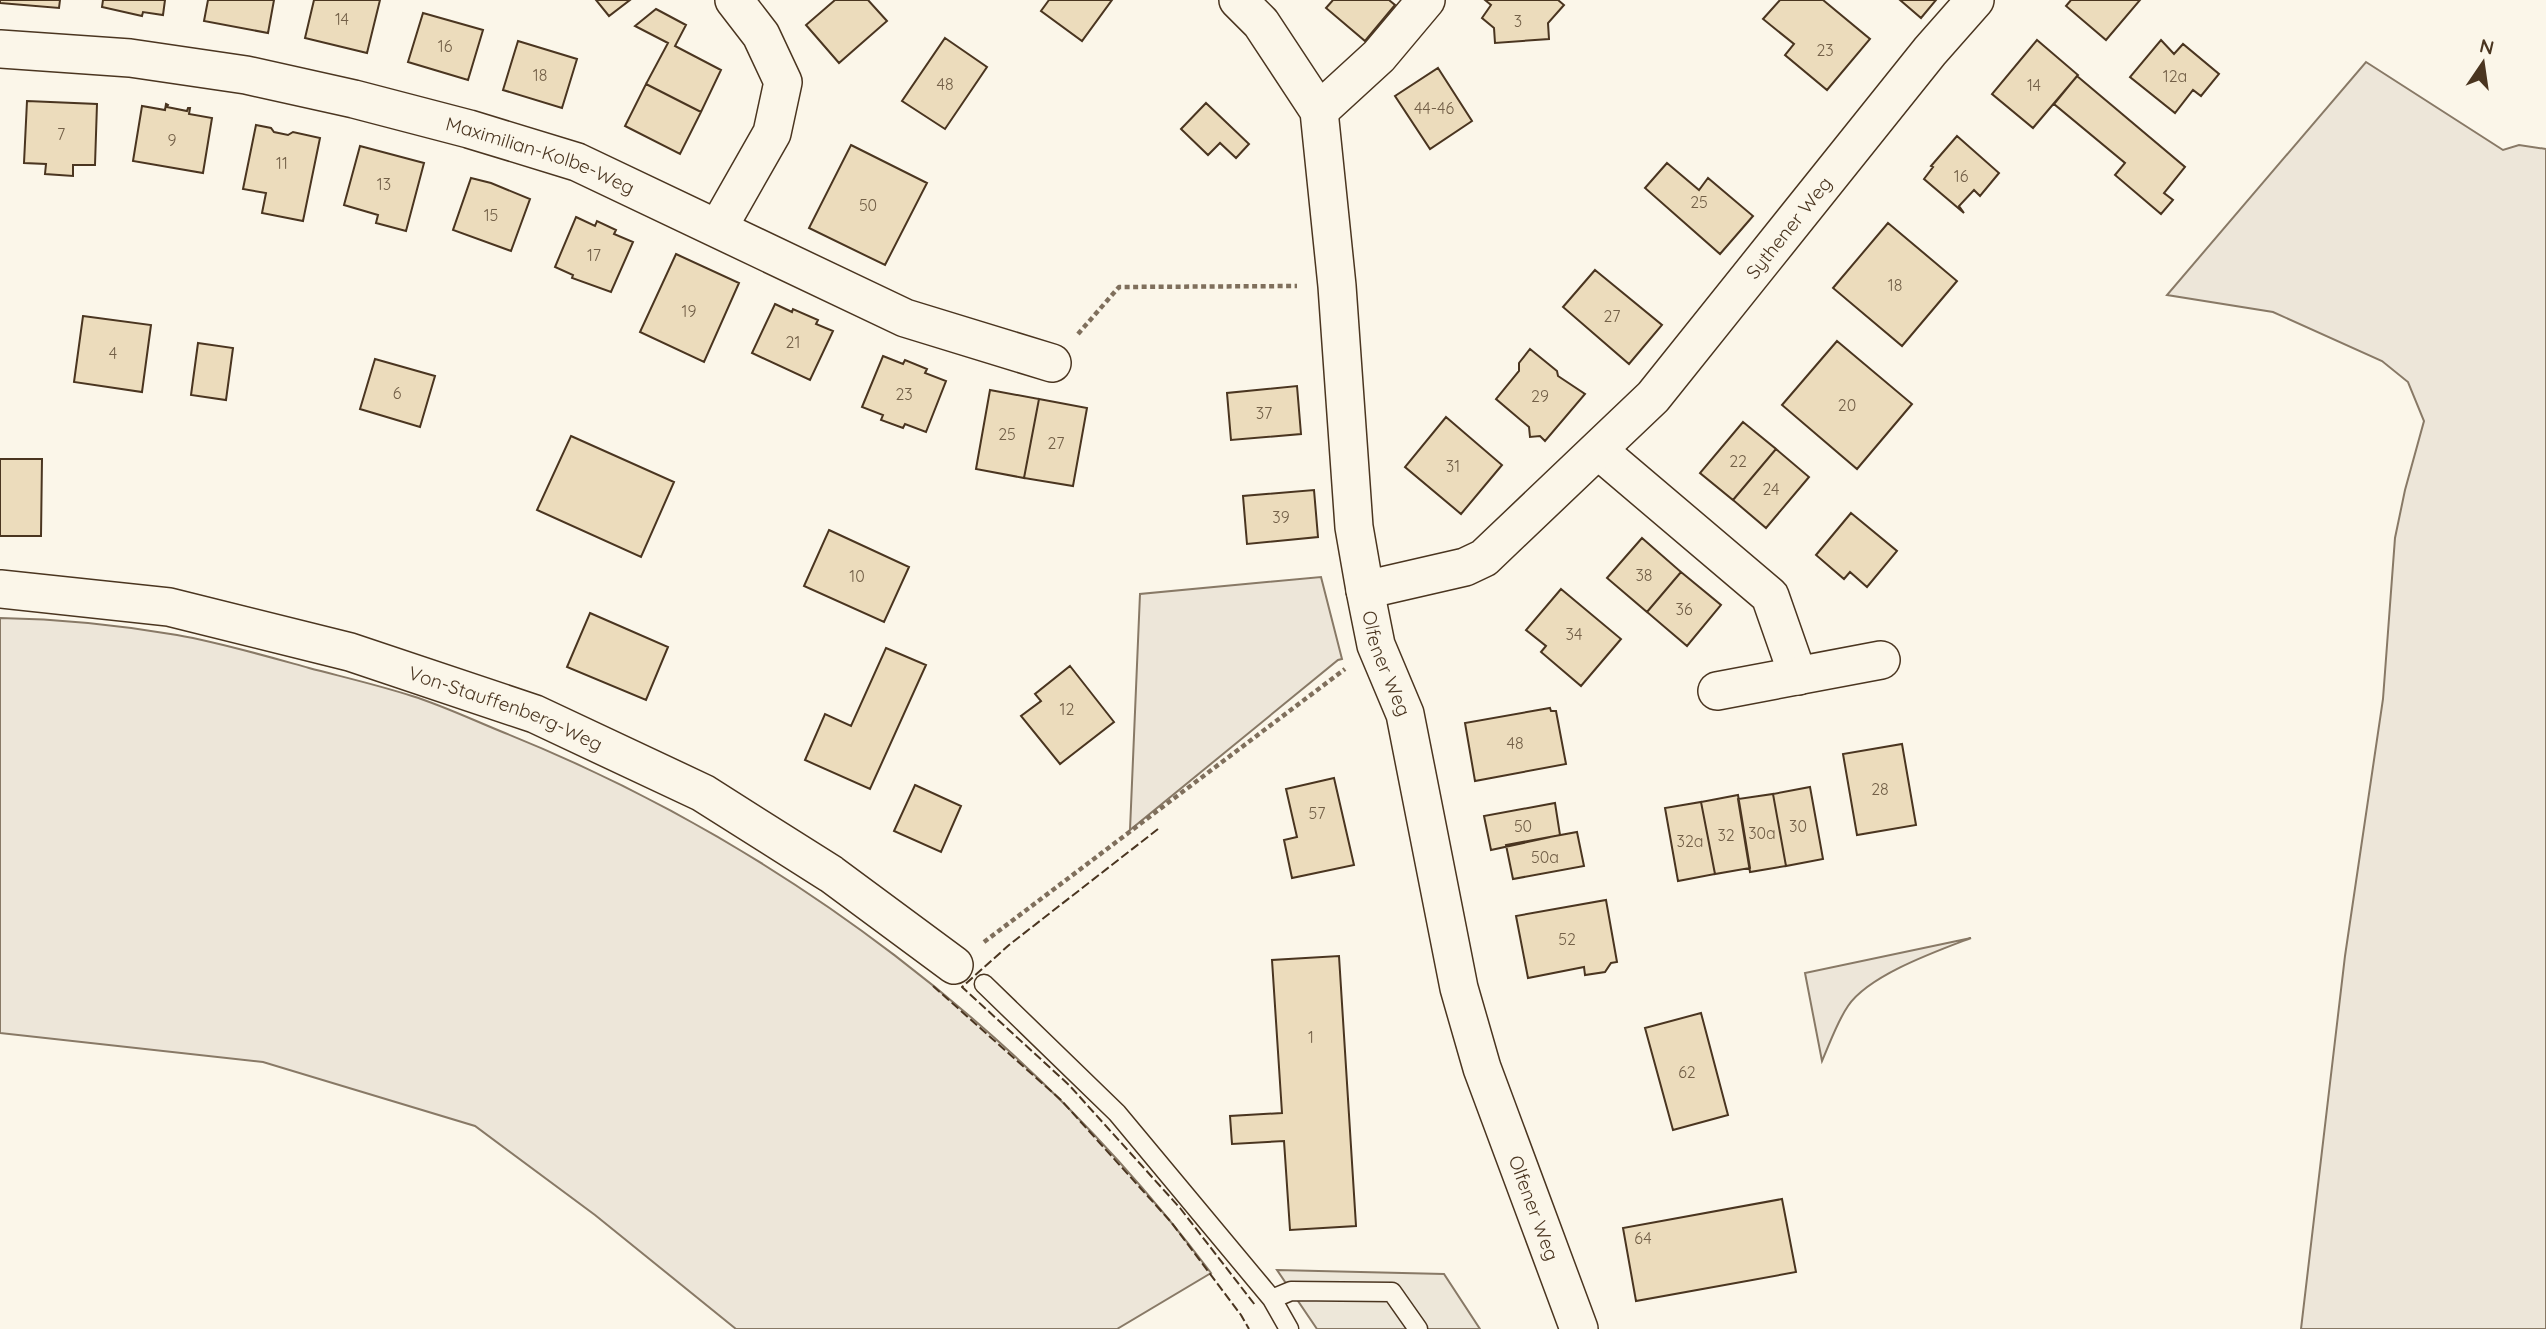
<svg xmlns="http://www.w3.org/2000/svg" width="2546" height="1329" font-family="Quicksand,sans-serif">
  <style>
    .green { fill: #ede6d9; stroke: #887966; stroke-width: 2 }
    .parking { fill: #ede7d9; stroke: #887966; stroke-width: 2 }
    .building { fill: #ecdcbc; stroke: #4a3520; stroke-width: 2 }
    .lines { fill: none; stroke-linecap: round; stroke-linejoin: round }
    .service-casing { stroke: #4a3520; stroke-width: 21 }
    .minor-casing { stroke: #4a3520; stroke-width: 40 }
    .path { stroke: #7f6f5c; stroke-width: 4.5; stroke-dasharray: 5 3.5; stroke-linecap: butt }
    .service { stroke: #fbf6e9; stroke-width: 18 }
    .minor { stroke: #fbf6e9; stroke-width: 37 }
    .fence { stroke: #4a3520; stroke-width: 2; stroke-dasharray: 9 3.5; stroke-linecap: butt }
    .labels { text-anchor: middle; stroke-width: 5; stroke-linejoin: round; paint-order: stroke }
    .number-label { font-size: 16px; fill: #725f47 }
    .street-label { font-size: 19px; fill: #4a3520; stroke: #fbf6e9 }
  </style>
  <rect width="100%" height="100%" fill="#fbf6e9"/>
  <!-- green -->
  <path class="green" d="M2366 62 2503 150 2519 145 2546 149V1329H2301L2345 956 2383 699 2395 538 2405 490 2424 421 2408 382 2382 361 2273 312 2167 295Z
    M1321 577 1342 659 1338 660 1130 830 1140 594Z
    M0 618C59 619 119 625 177 635 222 643 266 656 309 668 343 677 378 685 412 696 444 706 475 721 505 733 783 845 1031 1034 1211 1273L1117 1329H736L595 1215 475 1126 263 1062 0 1033Z
    M1971 938C1937 951 1869 975 1848 1006 1837 1022 1830 1043 1822 1061L1805 973Z"/>
  <!-- parking -->
  <path class="parking" d="M1277 1270 1444 1274 1480 1329H1317Z"/>
  <!-- building -->
  <path class="building" d="M0 0H60L59 8 0 3Z
    M103 0H165L163 15 143 12 142 16 102 7Z
    M208 0H274L268 33 204 21Z
    M314 0H380L367 53 305 38Z
    M596 0H630L609 16Z
    M835 0H868L887 21 839 63 806 25Z
    M1049 0H1112L1082 41 1041 11Z
    M1333 0H1389L1395 5 1365 41 1326 8Z
    M1485 0H1558L1564 5 1548 23 1549 39 1495 43 1494 28 1482 18 1491 5Z
    M1780 0H1823L1870 39 1827 90 1785 55 1794 44 1763 19Z
    M1900 0H1936L1921 18Z
    M2071 0H2140L2106 40 2066 6Z
    M656 9 686 25 675 46 721 70 701 112 646 84 668 43 635 26Z
    M423 13 483 30 468 80 408 62Z
    M945 38 987 67 945 129 902 101Z
    M2037 40 2078 75 2033 128 1992 94Z
    M2161 40 2174 54 2183 44 2219 74 2201 96 2193 90 2175 113 2130 77Z
    M518 41 577 59 562 108 503 90Z
    M1438 68 1472 121 1430 149 1395 96Z
    M2077 76 2185 167 2164 193 2173 200 2161 214 2115 175 2125 163 2054 104Z
    M646 84 701 112 680 154 625 126Z
    M27 101 97 104 95 165H73V176L45 174 46 164 24 163Z
    M1206 103 1249 144 1236 158 1220 143 1208 155 1181 129Z
    M166 104 168 105 167 107 187 111 188 108H190L189 114 212 118 203 173 133 161 142 106 165 110Z
    M256 125 271 128 274 132 288 135 293 132 320 138 303 221 262 213 266 193 243 189Z
    M1957 136 1999 173 1980 196 1974 190 1959 206 1964 213 1924 179 1933 167 1931 166Z
    M851 145 927 183 885 265 809 228Z
    M360 146 424 163 406 231 376 223 378 215 344 205Z
    M1667 163 1699 190 1708 178 1753 216 1720 254 1645 188Z
    M471 178 491 183 530 199 511 251 453 230Z
    M576 217 595 226 597 221 616 230 614 234 633 242 611 292 572 278 573 275 555 267Z
    M1888 223 1957 281 1902 346 1833 288Z
    M676 254 739 283 704 362 640 332Z
    M1595 270 1662 325 1629 364 1563 307Z
    M775 304 792 312 793 309 818 320 816 324 833 331 810 380 752 353Z
    M83 316 151 325 142 392 74 382Z
    M1837 341 1912 404 1857 469 1782 405Z
    M198 343 233 348 226 400 191 395Z
    M1530 349 1557 371 1558 376 1585 394 1545 441 1540 436 1530 437 1529 427 1496 399 1519 371V363Z
    M883 356 903 364 905 360 927 369 925 373 946 381 926 432 905 424 903 428 881 420 883 415 862 407Z
    M375 359 435 376 420 427 360 409Z
    M1297 386 1301 434 1231 440 1227 393Z
    M990 390 1039 399 1024 478 976 469Z
    M1039 399 1087 408 1073 486 1024 478Z
    M1446 417 1502 465 1461 514 1405 467Z
    M1743 422 1776 449 1733 500 1700 473Z
    M571 436 674 482 641 557 537 510Z
    M1776 449 1809 477 1766 528 1733 500Z
    M0 459H42L41 536H0Z
    M1314 490 1318 537 1247 544 1243 496Z
    M1851 513 1897 551 1867 587 1850 572 1844 579 1816 555Z
    M829 530 909 567 884 622 804 586Z
    M1642 538 1681 572 1647 612 1607 578Z
    M1681 572 1721 605 1687 646 1647 612Z
    M1561 589 1621 639 1581 686 1541 652 1546 646 1526 630Z
    M590 613 668 647 646 700 567 667Z
    M886 648 926 665 870 789 805 760 825 714 851 726Z
    M1070 666 1114 722 1060 764 1021 716 1041 701 1035 694Z
    M1550 708 1551 711H1556L1566 764 1475 781 1465 723Z
    M1902 744 1916 825 1857 835 1843 754Z
    M1334 778 1354 865 1292 878 1284 840 1297 837 1286 789Z
    M915 785 961 806 941 852 894 831Z
    M1810 787 1823 859 1786 866 1773 794Z
    M1773 794 1786 866 1750 872 1738 799Z
    M1738 795 1750 868 1715 874 1701 802Z
    M1701 802 1715 874 1678 881 1665 808Z
    M1555 803 1560 835 1491 850 1484 816Z
    M1577 832 1584 866 1513 879 1506 845Z
    M1606 900 1617 962 1611 963 1605 972 1585 975 1584 967 1528 978 1516 916Z
    M1339 956 1356 1226 1290 1230 1284 1141 1232 1144 1230 1116 1282 1113 1272 960Z
    M1701 1013 1728 1115 1673 1130 1645 1028Z
    M1782 1199 1796 1272 1636 1301 1623 1228Z"/>
  <g class="lines">
    <!-- service casing -->
    <g class="service-casing">
      <path id="service" d="M984 984 1117 1113 1272 1299 1289 1329
        M1272 1299 1291 1291 1392 1292 1418 1329"/>
    </g>
    <!-- minor casing -->
    <g class="minor-casing">
      <g id="minor">
        <path id="s1" d="M1238 0 1261 23 1319 111 1337 286 1354 527 1365 590 1376 645 1405 714 1459 988 1482 1068 1579 1329"/>
        <path id="s2" d="M0 49 130 58 246 75 354 99 469 129 577 162 905 318 1052 363"/>
        <path d="M1319 111 1379 56 1426 0"/>
        <path d="M718 228 772 133 783 82 761 35 734 0"/>
        <path d="M1598 450 1770 596 1798 676"/>
        <path id="s3" d="M0 589 169 607 350 652 535 714 703 793 831 874 954 965"/>
        <path id="s4" d="M1365 590 1465 567 1484 558 1653 397 1930 51 1975 0"/>
        <path d="M1717 691 1881 660"/>
      </g>
    </g>
    <!-- path -->
    <path class="path" d="M1078 334 1119 287 1297 286
      M984 942 1345 669"/>
    <!-- service -->
    <use href="#service" class="service"/>
    <!-- minor -->
    <use href="#minor" class="minor"/>
    <!-- fence -->
    <path class="fence" d="M1158 829 1009 945 962 987 1069 1085 1180 1208 1255 1305
      M933 986 1061 1100 1171 1222 1241 1315 1249 1329"/>
  </g>
  <g class="labels">
    <!-- number labels -->
    <g class="number-label">
      <text x="342" y="25">14</text>
      <text x="1518" y="27">3</text>
      <text x="445" y="52">16</text>
      <text x="1825" y="56">23</text>
      <text x="540" y="81">18</text>
      <text x="2175" y="82">12a</text>
      <text x="945" y="90">48</text>
      <text x="2034" y="91">14</text>
      <text x="1434" y="114">44-46</text>
      <text x="61" y="140">7</text>
      <text x="172" y="146">9</text>
      <text x="282" y="169">11</text>
      <text x="1961" y="182">16</text>
      <text x="384" y="190">13</text>
      <text x="1699" y="208">25</text>
      <text x="868" y="211">50</text>
      <text x="491" y="221">15</text>
      <text x="594" y="261">17</text>
      <text x="1895" y="291">18</text>
      <text x="689" y="317">19</text>
      <text x="1612" y="322">27</text>
      <text x="793" y="348">21</text>
      <text x="113" y="359">4</text>
      <text x="397" y="399">6</text>
      <text x="904" y="400">23</text>
      <text x="1540" y="402">29</text>
      <text x="1847" y="411">20</text>
      <text x="1264" y="419">37</text>
      <text x="1007" y="440">25</text>
      <text x="1056" y="449">27</text>
      <text x="1738" y="467">22</text>
      <text x="1453" y="472">31</text>
      <text x="1771" y="495">24</text>
      <text x="1281" y="523">39</text>
      <text x="1644" y="581">38</text>
      <text x="857" y="582">10</text>
      <text x="1684" y="615">36</text>
      <text x="1574" y="640">34</text>
      <text x="1067" y="715">12</text>
      <text x="1515" y="749">48</text>
      <text x="1880" y="795">28</text>
      <text x="1317" y="819">57</text>
      <text x="1523" y="832">50</text>
      <text x="1798" y="832">30</text>
      <text x="1762" y="839">30a</text>
      <text x="1726" y="841">32</text>
      <text x="1690" y="847">32a</text>
      <text x="1545" y="863">50a</text>
      <text x="1567" y="945">52</text>
      <text x="1311" y="1043">1</text>
      <text x="1687" y="1078">62</text>
      <text x="1643" y="1244">64</text>
    </g>
    <!-- street labels -->
    <g class="street-label">
      <text dy="7" stroke="none"><textPath href="#s2" startOffset="553">Maximilian-Kolbe-Weg</textPath></text>
      <text dy="7" stroke="none"><textPath href="#s4" startOffset="574">Sythener Weg</textPath></text>
      <text dy="7" stroke="none"><textPath href="#s1" startOffset="696">Olfener Weg</textPath></text>
      <text dy="7" stroke="none"><textPath href="#s3" startOffset="522">Von-Stauffenberg-Weg</textPath></text>
      <text dy="7" stroke="none"><textPath href="#s1" startOffset="1262">Olfener Weg</textPath></text>
    </g>
  </g>
  <!-- north arrow -->
  <g transform="translate(2483 63) rotate(13)" stroke="#fbf6e9" stroke-width="5" paint-order="stroke">
  <path d="M0-5L12 26L0 18L-12 26Z" fill="#4a3520"/>
  <text y="-10" font-size="19" font-weight="bold" text-anchor="middle" fill="#4a3520">N</text>
  </g>
</svg>
